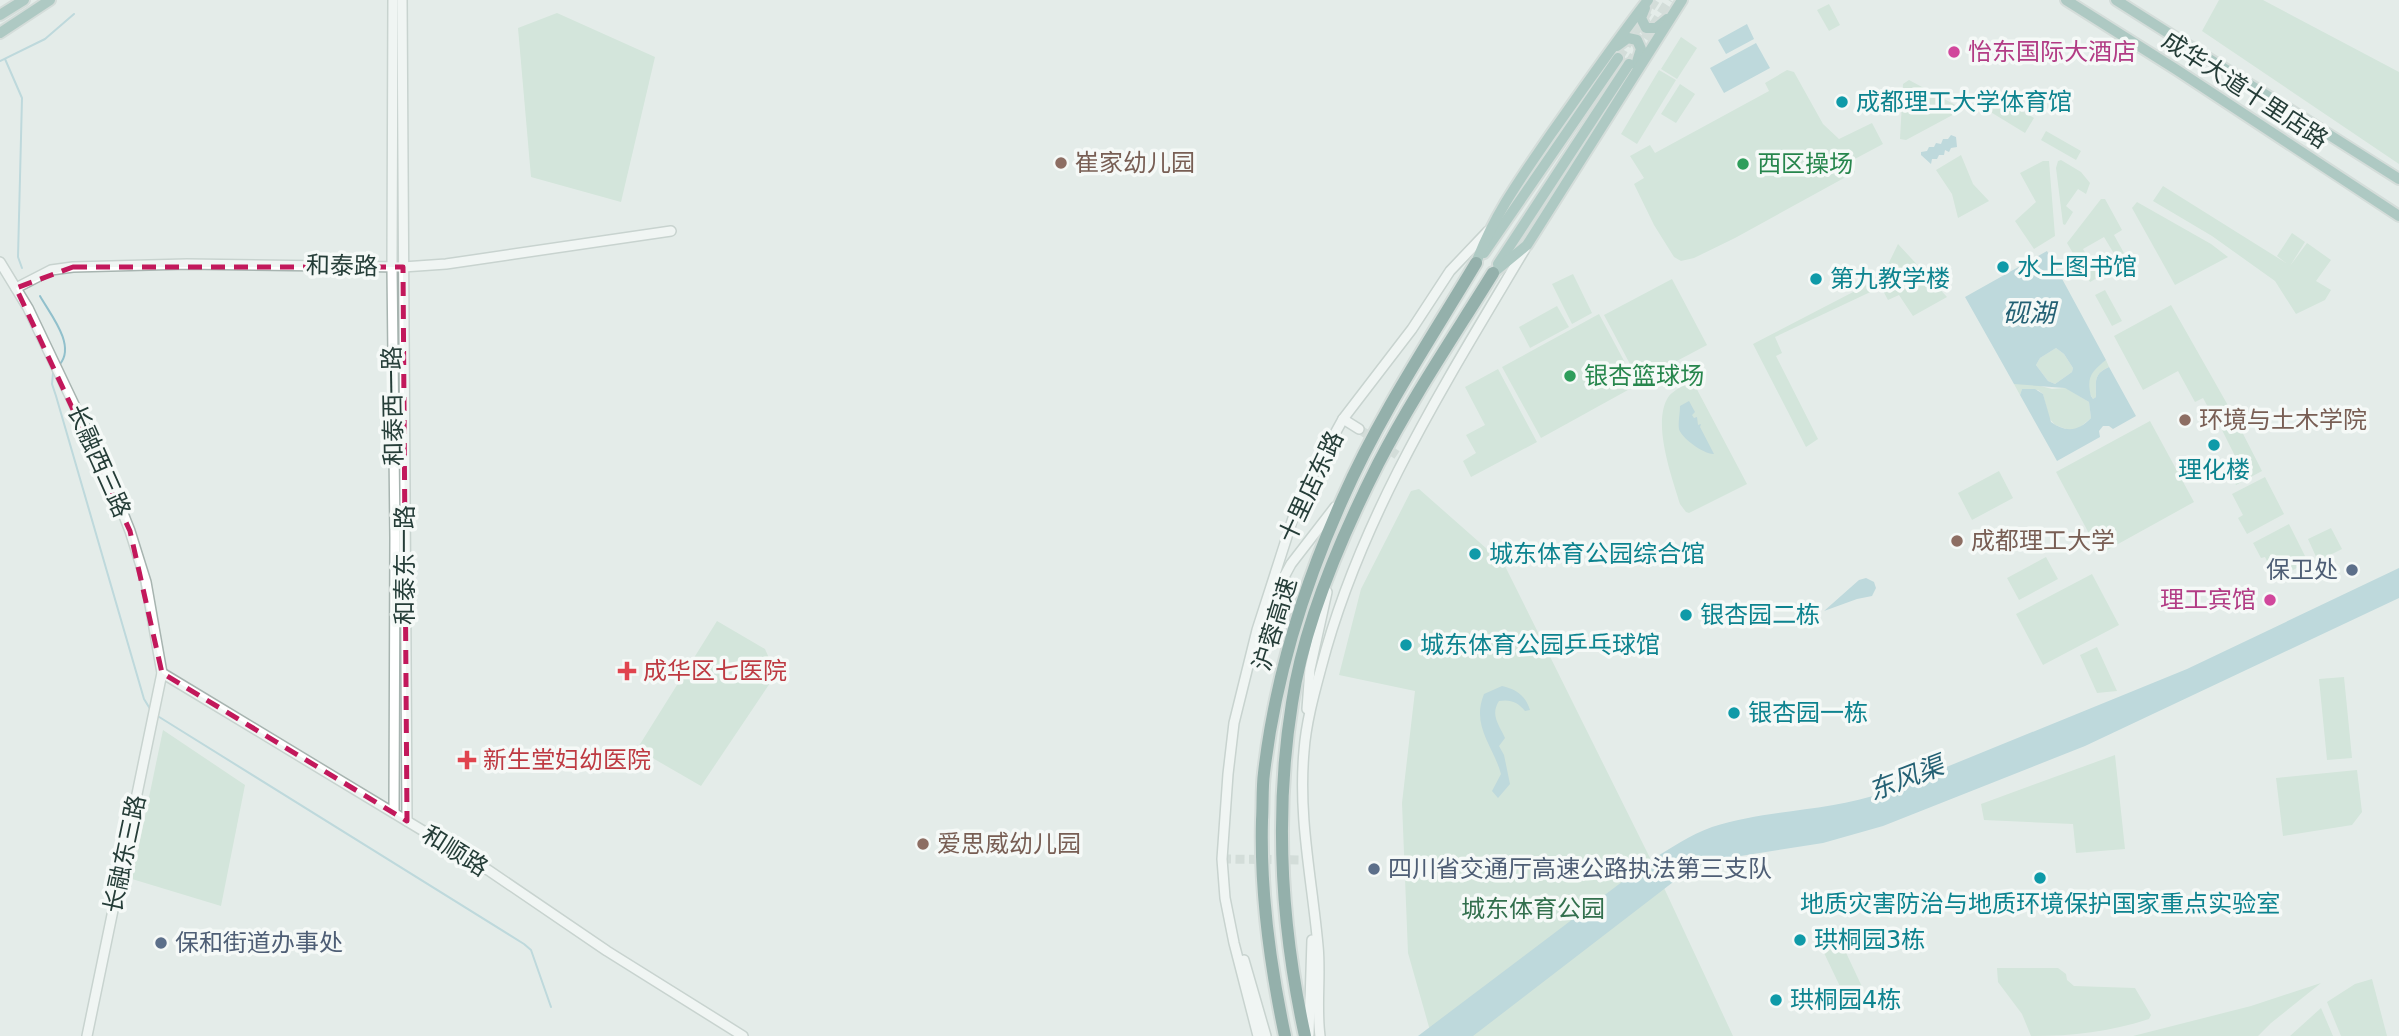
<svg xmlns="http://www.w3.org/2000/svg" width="2399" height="1036" font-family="'DejaVu Sans','Noto Sans SC',sans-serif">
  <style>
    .green { fill: #bfdbc9 }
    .water { fill: #91c0cc; fill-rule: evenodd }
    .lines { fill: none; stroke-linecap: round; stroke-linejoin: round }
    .stream { stroke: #91c0cc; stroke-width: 2 }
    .tertiary-tunnel { stroke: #bec9c6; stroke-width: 9; stroke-dasharray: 9 4.5; stroke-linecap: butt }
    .primary-tunnel { stroke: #bec9c6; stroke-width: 10; stroke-dasharray: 10 5; stroke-linecap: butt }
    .tertiary-casing { stroke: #a7b4b0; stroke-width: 12 }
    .primary-casing { stroke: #c2c9c7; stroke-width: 14 }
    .motorway-casing { stroke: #c2c9c7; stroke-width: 16 }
    .tertiary { stroke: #fff; stroke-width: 9 }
    .primary { stroke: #6d9e94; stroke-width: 10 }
    .motorway { stroke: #33665f; stroke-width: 12 }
    .marked { fill: none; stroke: #c2185b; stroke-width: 5; stroke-dasharray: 14 9; stroke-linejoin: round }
    .hotel-dot { fill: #d1479c; stroke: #f5f9f7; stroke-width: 2.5 }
    .culture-dot { fill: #0f9aa8; stroke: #f5f9f7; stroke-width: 2.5 }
    .education-dot { fill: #8d6e63; stroke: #f5f9f7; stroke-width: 2.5 }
    .leisure-dot { fill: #2e9e5b; stroke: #f5f9f7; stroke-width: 2.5 }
    .service-dot { fill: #5c6f8a; stroke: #f5f9f7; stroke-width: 2.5 }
    .health-dot { fill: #e0444e; stroke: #f5f9f7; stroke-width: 2.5 }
    .labels { text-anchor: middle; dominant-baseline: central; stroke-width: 7; stroke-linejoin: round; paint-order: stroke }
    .hotel-label { font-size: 24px; fill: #b23c85; stroke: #f5f9f7; text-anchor: start }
    .street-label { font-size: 24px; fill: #253d38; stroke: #f5f9f7 }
    .culture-label { font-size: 24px; fill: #0d838f; stroke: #f5f9f7; text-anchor: start }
    .education-label { font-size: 24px; fill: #785e54; stroke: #f5f9f7; text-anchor: start }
    .leisure-label { font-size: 24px; fill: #27864d; stroke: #f5f9f7; text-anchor: start }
    .service-label { font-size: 24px; fill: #4e5e75; stroke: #f5f9f7; text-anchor: start }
    .health-label { font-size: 24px; fill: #be3a42; stroke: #f5f9f7; text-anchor: start }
    .park-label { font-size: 24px; fill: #33704e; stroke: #f5f9f7 }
    .water-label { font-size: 26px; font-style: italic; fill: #246174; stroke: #f5f9f7 }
  </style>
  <rect width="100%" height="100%" fill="#e4ece9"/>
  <g class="green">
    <path d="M 2219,0 L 2263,0 L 2399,72 L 2399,164 L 2202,31 Z"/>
    <path d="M 1829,4 L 1840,25 L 1829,31 L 1817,10 Z"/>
    <path d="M 557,13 L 655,57 L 621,202 L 531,177 L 518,28 Z"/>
    <path d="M 1681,37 L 1697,48 L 1677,79 L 1661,69 Z"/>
    <path d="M 1659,70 L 1676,80 L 1637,144 L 1621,134 Z"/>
    <path d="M 1787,70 L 1794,72 L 1823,124 L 1839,139 L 1872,123 L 1883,144 L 1851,161 L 1855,172 L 1735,238 L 1694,258 L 1681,261 L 1674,257 L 1654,225 L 1634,184 L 1644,178 L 1630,156 L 1650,145 L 1655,153 L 1769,91 L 1765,83 Z"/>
    <path d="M 1909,80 L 1959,107 L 1960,111 L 1906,140 L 1900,139 L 1903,84 Z"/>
    <path d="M 1680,84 L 1695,94 L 1676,123 L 1661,114 Z"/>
    <path d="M 1998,96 L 2034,118 L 2025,133 L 1989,111 Z"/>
    <path d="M 2046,131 L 2081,151 L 2076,160 L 2041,140 Z"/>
    <path d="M 1961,155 L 1973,184 L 1989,201 L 1958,218 L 1952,194 L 1936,170 Z"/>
    <path d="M 2061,160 L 2081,172 L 2090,183 L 2086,194 L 2078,189 L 2066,206 L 2073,212 L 2065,225 L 2063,224 L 2056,168 L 2058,161 Z"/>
    <path d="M 2043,161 L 2049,161 L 2055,236 L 2034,249 L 2015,221 L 2036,202 L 2020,173 Z"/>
    <path d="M 2163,186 L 2286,263 L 2277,256 L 2292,233 L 2305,242 L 2290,266 L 2307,243 L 2331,260 L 2316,281 L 2331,290 L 2325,300 L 2296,314 L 2275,281 L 2212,236 L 2153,201 Z"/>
    <path d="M 2101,199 L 2105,199 L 2122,230 L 2114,235 L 2124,253 L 2116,257 L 2104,237 L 2083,249 L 2099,277 L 2090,282 L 2067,243 Z"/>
    <path d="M 2137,202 L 2211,244 L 2228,257 L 2175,285 L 2132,208 Z"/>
    <path d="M 1898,244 L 1947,297 L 1913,316 L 1899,295 L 1888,300 L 1881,287 L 1775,337 L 1782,353 L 1776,356 L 1818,439 L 1806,447 L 1753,344 L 1882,277 Z"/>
    <path d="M 1573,274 L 1592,313 L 1572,324 L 1552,284 Z"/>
    <path d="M 1672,279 L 1707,345 L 1639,381 L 1604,315 Z"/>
    <path d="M 2105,290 L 2122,321 L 2112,326 L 2095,295 Z"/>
    <path d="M 2171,305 L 2230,409 L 2214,418 L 2203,398 L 2195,402 L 2178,371 L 2143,390 L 2114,336 Z"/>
    <path d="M 1557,306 L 1569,327 L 1530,348 L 1519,327 Z"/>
    <path d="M 1599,314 L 1637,385 L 1541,438 L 1502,367 Z"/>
    <path d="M 2056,348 L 2064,354 L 2073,368 L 2072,372 L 2055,384 L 2048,381 L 2036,365 L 2040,358 Z"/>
    <path d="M 2106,360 L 2109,367 C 2093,374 2096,382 2096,397 L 2093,399 C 2082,380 2091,371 2106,360 Z"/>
    <path d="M 1498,369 L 1537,442 L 1471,477 L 1463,461 L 1476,453 L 1466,435 L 1485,425 L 1465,387 Z"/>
    <path d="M 1692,380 L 1747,484 L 1689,513 L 1686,512 L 1680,504 C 1672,477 1651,421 1669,396 C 1674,390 1685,385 1692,380 Z"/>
    <path d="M 2014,384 L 2033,384 L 2052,389 L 2066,388 L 2089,402 L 2091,418 L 2078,429 L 2069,430 L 2055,425 L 2049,418 L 2043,394 L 2038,390 L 2022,389 L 2020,395 Z"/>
    <path d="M 2150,421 L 2194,502 L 2100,554 L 2056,472 Z"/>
    <path d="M 2237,422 L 2262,471 L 2236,485 L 2225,464 L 2236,458 L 2222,430 Z"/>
    <path d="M 1999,471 L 2013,498 L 1972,520 L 1958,493 Z"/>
    <path d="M 2265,477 L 2284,514 L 2247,534 L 2238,518 L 2243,515 L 2232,494 Z"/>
    <path d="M 1419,489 L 1504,564 L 1651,860 L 1733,1036 L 1434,1036 L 1429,1027 L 1408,953 L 1402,803 L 1415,691 L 1339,675 L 1361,589 L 1411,491 Z"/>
    <path d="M 2289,524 L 2308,562 L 2276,579 L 2265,557 L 2261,558 L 2253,543 Z"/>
    <path d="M 2331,528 L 2342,549 L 2318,561 L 2308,539 Z"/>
    <path d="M 2046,557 L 2058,579 L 2019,600 L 2007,578 Z"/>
    <path d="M 2092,574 L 2119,625 L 2043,665 L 2016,614 Z"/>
    <path d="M 717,621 L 765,649 L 776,674 L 701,786 L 637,749 Z"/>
    <path d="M 2097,647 L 2117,691 L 2097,693 L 2080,655 Z"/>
    <path d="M 2344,677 L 2352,758 L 2327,760 L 2319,679 Z"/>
    <path d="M 163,730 L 245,785 L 221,906 L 132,879 Z"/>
    <path d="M 2115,755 L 2125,849 L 2076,853 L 2073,824 L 1984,820 L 1981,804 Z"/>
    <path d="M 2357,770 L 2362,812 L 2352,825 L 2283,836 L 2276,778 Z"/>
    <path d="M 1833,925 L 1864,991 L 1846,999 L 1815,934 Z"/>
    <path d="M 1997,968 L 2058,968 L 2066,974 L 2067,980 L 2074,986 L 2135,988 L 2151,1015 L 2149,1019 C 2109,1032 2073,1036 2031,1036 L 2022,1014 L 1998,982 Z"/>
    <path d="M 2372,979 L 2387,1036 L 2341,1036 L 2327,1002 L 2355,984 Z"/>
    <path d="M 2321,983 L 2271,1023 L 2258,1036 L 2133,1036 L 2251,1006 Z"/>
    <path d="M 2321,1008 L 2333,1036 L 2290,1036 Z"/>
  </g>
  <g class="water">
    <path d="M 1747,24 L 1754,39 L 1726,54 L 1718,40 Z"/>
    <path d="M 1756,43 L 1770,68 L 1724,93 L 1710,68 Z"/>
    <path d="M 1951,135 L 1956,137 L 1957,147 L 1951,148 L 1949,152 L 1945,150 L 1944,155 L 1939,155 L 1937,159 L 1932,159 L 1931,164 L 1921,155 L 1921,152 L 1927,151 L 1929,147 L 1934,147 L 1936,143 L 1941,144 L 1943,139 L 1948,139 Z"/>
    <path d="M 2047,251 L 2106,360 C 2092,371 2086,377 2091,396 L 2093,399 L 2096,397 C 2096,382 2093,374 2109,367 L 2136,416 L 2113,429 L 2109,426 L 2103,426 L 2099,431 L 2100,437 L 2057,461 L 2020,395 L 2022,389 L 2035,389 L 2043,394 L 2051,422 C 2066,433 2079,431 2091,418 L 2089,402 L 2065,388 L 2014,384 L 1965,297 ZM 2056,348 L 2064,354 L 2073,368 L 2072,372 L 2055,384 L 2048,381 L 2036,365 L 2040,358 Z"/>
    <path d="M 1689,401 L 1695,412 L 1692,415 L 1694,418 L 1697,417 L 1698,425 L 1701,424 L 1700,427 L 1714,454 C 1705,455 1681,438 1679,429 C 1678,422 1680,414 1680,406 Z"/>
    <path d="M 2399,568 L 2399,598 L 2085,746 L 1883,826 L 1823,843 L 1715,860 L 1681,876 L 1473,1036 L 1418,1036 L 1651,860 C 1671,848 1690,835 1712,827 C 1768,809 1829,812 1885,792 L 2187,669 Z"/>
    <path d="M 1866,578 L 1874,582 L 1876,588 L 1872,596 L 1857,599 L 1824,611 L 1859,580 Z"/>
    <path d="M 1502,686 C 1516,689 1526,696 1530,710 L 1525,711 C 1518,702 1510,699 1499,701 C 1490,715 1499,725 1505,738 L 1499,746 L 1504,755 L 1510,784 L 1498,798 L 1492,791 L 1501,774 C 1493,745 1471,726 1484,694 Z"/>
  </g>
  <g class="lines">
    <g class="stream">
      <path d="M 5,59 L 22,98 L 18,257 L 22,268"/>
      <path d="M 0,61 L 45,39 L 74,14"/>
      <path d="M 40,296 C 50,314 76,345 60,364"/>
      <path d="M 53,373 L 52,384 L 56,396 L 144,699 L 152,712"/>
      <path d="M 156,715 L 524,944 L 531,950 L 551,1007"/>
    </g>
    <g class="tertiary-tunnel">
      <path d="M 1359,429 L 1397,455"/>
      <path d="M 1222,859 L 1306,860"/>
    </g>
    <g class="primary-tunnel">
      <path d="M 1618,58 L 1655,0"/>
      <path d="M 1629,64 L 1670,0"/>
    </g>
    <defs>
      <g id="tertiary">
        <path d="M 393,0 L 392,267 L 395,537 L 394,813"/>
        <path d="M 402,0 L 407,821"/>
        <path d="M 0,262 L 28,308 L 109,478 L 130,531 L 146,582 L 162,673 L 87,1036"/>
        <path d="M 16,288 L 51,270 L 73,267 L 187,264 L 403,267 L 446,264 L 671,231"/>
        <path d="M 1343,419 L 1359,429"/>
        <path d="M 1269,605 L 1291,564 L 1335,507"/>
        <path d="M 162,673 L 488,870 L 607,951 L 743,1036"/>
        <path d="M 1307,709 L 1310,669 L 1327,592"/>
        <path d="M 1244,960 L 1266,1036"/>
        <path d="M 1309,1034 L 1312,940"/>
        <path d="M 1258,1036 L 1234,943 L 1225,898 L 1222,859 L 1228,774 L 1234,723 L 1257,630 L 1293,518 L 1316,468 L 1343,419 L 1412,329 L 1450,271 L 1488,231"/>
        <path d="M 1320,1036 C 1316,1006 1321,976 1318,946 C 1312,879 1298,818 1304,751 C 1306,723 1314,694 1321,668 C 1360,517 1446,382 1525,249"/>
      </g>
      <g id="primary">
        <path d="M 2066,0 L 2177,70 L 2399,216"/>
        <path d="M 2116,0 L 2399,179"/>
        <path d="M 1645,8 L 1641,18 L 1646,28 L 1656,28 L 1667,19"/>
        <path d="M 0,15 L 24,0"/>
        <path d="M 0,33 L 50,0"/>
        <path d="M 1617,46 L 1628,38 L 1637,40 L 1641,49 L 1636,65"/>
        <path d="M 1484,253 L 1618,58"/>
        <path d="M 1476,263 C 1495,213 1521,178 1551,134 C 1583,89 1614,44 1648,0"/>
        <path d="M 1498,264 L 1629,64"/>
        <path d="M 1493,273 L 1527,245 L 1682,0"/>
      </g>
      <g id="motorway">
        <path d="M 1285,1036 C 1270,965 1260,893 1262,820 C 1263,805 1262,788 1264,773 C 1275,678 1304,585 1343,498 C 1379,416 1430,340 1476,263"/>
        <path d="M 1305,1036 C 1281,926 1274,815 1292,703 C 1304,622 1341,537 1378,464 C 1412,398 1454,336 1493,273"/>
      </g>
    </defs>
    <use href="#tertiary" class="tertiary-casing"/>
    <use href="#primary" class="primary-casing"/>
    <use href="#motorway" class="motorway-casing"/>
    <use href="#tertiary" class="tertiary"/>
    <use href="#primary" class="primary"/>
    <use href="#motorway" class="motorway"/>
  </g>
  <path d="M0 0H2399V1036H0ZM 73,267 L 403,267 L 407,821 L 162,673 L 130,531 L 16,288 Z" fill="#e4ece9" fill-opacity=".55" fill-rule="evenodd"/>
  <path class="marked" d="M 73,267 L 403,267 L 407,821 L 162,673 L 130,531 L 16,288 Z"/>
  <g class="hotel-dot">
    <circle cx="1954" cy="52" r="7"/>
    <circle cx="2270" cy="600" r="7"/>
  </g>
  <g class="culture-dot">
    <circle cx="1842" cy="102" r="7"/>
    <circle cx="2003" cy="267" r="7"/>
    <circle cx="1816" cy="279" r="7"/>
    <circle cx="2214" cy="445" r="7"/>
    <circle cx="1475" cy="554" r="7"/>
    <circle cx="1686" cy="615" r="7"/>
    <circle cx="1406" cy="645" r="7"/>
    <circle cx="1734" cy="713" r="7"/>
    <circle cx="2040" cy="878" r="7"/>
    <circle cx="1800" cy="940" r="7"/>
    <circle cx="1776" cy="1000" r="7"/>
  </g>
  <g class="education-dot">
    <circle cx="1061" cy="163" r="7"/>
    <circle cx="2185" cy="420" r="7"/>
    <circle cx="1957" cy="541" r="7"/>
    <circle cx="923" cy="844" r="7"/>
  </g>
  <g class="leisure-dot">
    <circle cx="1743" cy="164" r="7"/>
    <circle cx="1570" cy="376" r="7"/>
  </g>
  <g class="service-dot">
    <circle cx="2352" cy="570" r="7"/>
    <circle cx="1374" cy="869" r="7"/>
    <circle cx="161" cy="943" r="7"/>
  </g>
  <g class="health-dot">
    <path d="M623.5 660.5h7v7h7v7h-7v7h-7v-7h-7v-7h7z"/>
    <path d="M463.5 749.5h7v7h7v7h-7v7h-7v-7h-7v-7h7z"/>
  </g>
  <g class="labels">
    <g class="hotel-label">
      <text x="1968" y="52">怡东国际大酒店</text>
      <text x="2256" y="600" text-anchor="end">理工宾馆</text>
    </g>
    <g class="street-label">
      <text transform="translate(2245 90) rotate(33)">成华大道十里店路</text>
      <text transform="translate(342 266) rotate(1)">和泰路</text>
      <text transform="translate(393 406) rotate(-91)">和泰西一路</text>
      <text transform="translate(99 461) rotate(66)">长融西三路</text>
      <text transform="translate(1311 487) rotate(-65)">十里店东路</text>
      <text transform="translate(405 565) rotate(-90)">和泰东一路</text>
      <text transform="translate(1275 624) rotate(-73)">沪蓉高速</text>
      <text transform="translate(455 851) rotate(32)">和顺路</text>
      <text transform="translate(125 854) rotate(-78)">长融东三路</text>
    </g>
    <g class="culture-label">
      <text x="1856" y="102">成都理工大学体育馆</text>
      <text x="2017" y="267">水上图书馆</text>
      <text x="1830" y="279">第九教学楼</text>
      <text x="2214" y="470" text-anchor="middle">理化楼</text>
      <text x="1489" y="554">城东体育公园综合馆</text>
      <text x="1700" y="615">银杏园二栋</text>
      <text x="1420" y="645">城东体育公园乒乓球馆</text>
      <text x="1748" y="713">银杏园一栋</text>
      <text x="2040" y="904" text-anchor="middle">地质灾害防治与地质环境保护国家重点实验室</text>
      <text x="1814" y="940">珙桐园3栋</text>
      <text x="1790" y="1000">珙桐园4栋</text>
    </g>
    <g class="education-label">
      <text x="1075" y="163">崔家幼儿园</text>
      <text x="2199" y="420">环境与土木学院</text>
      <text x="1971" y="541">成都理工大学</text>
      <text x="937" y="844">爱思威幼儿园</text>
    </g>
    <g class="leisure-label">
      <text x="1757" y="164">西区操场</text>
      <text x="1584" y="376">银杏篮球场</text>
    </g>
    <g class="service-label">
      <text x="2338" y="570" text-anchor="end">保卫处</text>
      <text x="1388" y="869">四川省交通厅高速公路执法第三支队</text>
      <text x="175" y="943">保和街道办事处</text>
    </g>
    <g class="health-label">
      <text x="643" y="671">成华区七医院</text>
      <text x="483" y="760">新生堂妇幼医院</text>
    </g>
    <g class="park-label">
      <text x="1533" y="909">城东体育公园</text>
    </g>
    <g class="water-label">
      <text x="2029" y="313">砚湖</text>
      <text transform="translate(1906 778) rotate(-21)">东风渠</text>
    </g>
  </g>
</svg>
